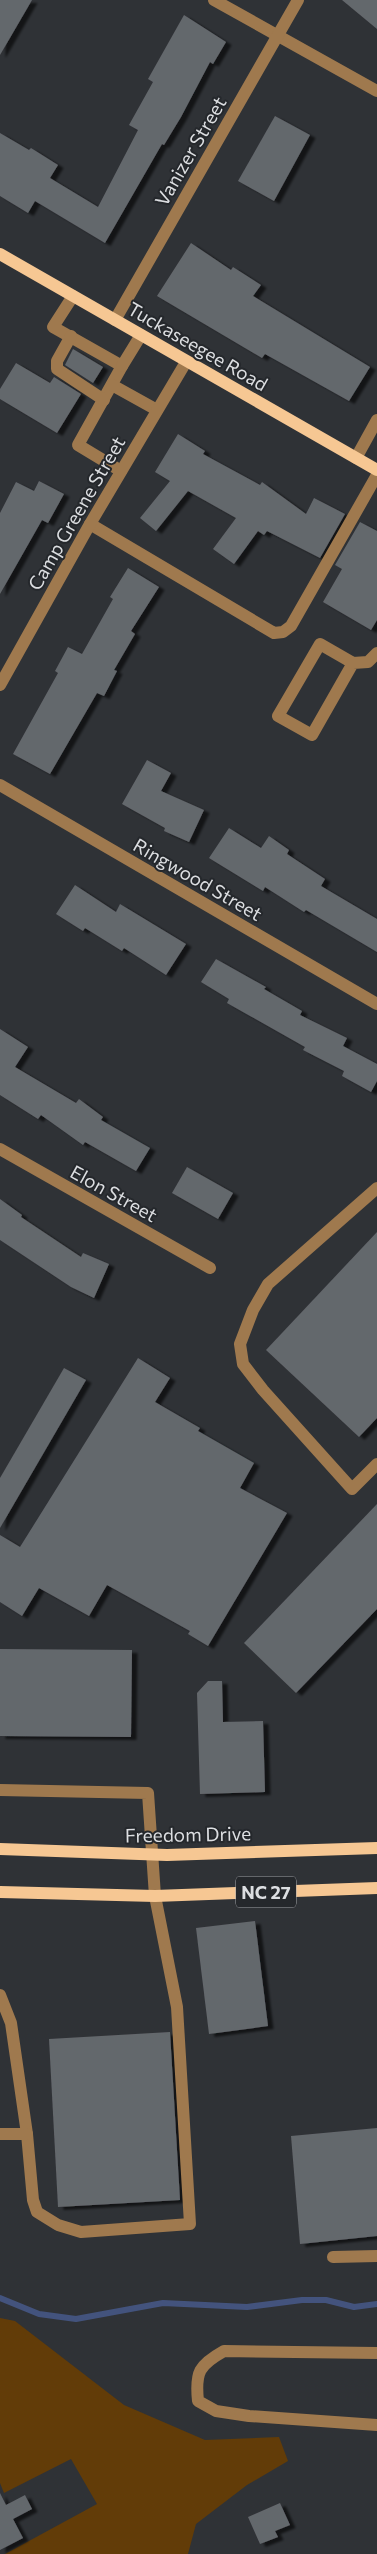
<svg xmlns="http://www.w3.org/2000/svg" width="377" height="2554" font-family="Commissioner,sans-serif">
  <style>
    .green { fill: #623c08 }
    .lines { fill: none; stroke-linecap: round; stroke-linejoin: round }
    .stream { stroke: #43537d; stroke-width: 6 }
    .building { fill: #64676c; filter: url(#shadow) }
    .minor { stroke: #9f794e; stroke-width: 12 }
    .major { stroke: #f6c793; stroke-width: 12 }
    .labels { text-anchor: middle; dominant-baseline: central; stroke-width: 4; stroke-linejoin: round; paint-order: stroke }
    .shield { fill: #25282c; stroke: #a5a7ab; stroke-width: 1 }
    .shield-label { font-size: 18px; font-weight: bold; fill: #dcdee1 }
    .street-label { font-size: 19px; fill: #dcdee1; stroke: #25282c }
  </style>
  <defs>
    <filter id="shadow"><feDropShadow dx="5.5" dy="3" stdDeviation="1" flood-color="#0009"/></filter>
  </defs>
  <rect width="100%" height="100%" fill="#2f3236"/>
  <path class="green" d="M 0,2318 L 15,2321 L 124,2405 L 205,2440 L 279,2437 L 288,2461 L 247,2485 L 196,2524 L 188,2554 L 5,2554 L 97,2504 L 71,2459 L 4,2493 L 0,2483 Z"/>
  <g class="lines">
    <path class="stream" d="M 0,2298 L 39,2314 L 76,2319 L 163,2303 L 247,2307 L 302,2300 L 326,2300 L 354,2307 L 377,2304"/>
  </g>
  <g class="building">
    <path d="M 0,0 L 32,0 L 0,55 Z"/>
    <path d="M 342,0 L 377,0 L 377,29 Z"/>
    <path d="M 184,15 L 226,42 L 213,64 L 210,62 L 181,117 L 164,145 L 162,144 L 105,243 L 35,201 L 28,213 L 0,196 L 0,133 L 29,150 L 31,148 L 58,165 L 50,178 L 98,207 L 138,130 L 129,125 L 153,82 L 148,79 Z"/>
    <path d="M 275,116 L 310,135 L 274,201 L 238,181 Z"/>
    <path d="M 191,243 L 231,270 L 233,267 L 261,285 L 253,296 L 370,367 L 349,401 L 265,354 L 262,358 L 157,296 Z"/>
    <path d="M 73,349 L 103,367 L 93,383 L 65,365 Z"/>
    <path d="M 16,363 L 50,383 L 54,377 L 81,394 L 57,433 L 0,399 L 0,389 Z"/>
    <path d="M 178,434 L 205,451 L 203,454 L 260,485 L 262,482 L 306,514 L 314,498 L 345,514 L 320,558 L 267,531 L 264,535 L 258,531 L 234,564 L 213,549 L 236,518 L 188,491 L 156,531 L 140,518 L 170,481 L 155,472 Z"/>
    <path d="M 39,481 L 64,494 L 48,523 L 42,520 L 0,594 L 0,513 L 16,482 L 34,491 Z"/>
    <path d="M 360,522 L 377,531 L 377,620 L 371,630 L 323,602 L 342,569 L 335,565 Z"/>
    <path d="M 128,568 L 159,587 L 131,631 L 135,634 L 114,670 L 117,671 L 104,696 L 97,693 L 50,774 L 13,754 L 58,673 L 55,671 L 68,647 L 82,654 L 113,599 L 110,597 Z"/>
    <path d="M 147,760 L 171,773 L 161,791 L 204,810 L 189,842 L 164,831 L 165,828 L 122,804 Z"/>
    <path d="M 229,828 L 261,848 L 269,836 L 289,850 L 287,854 L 325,879 L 321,886 L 377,919 L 377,952 L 306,910 L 304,912 L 265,887 L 263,891 L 209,858 Z"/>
    <path d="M 75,885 L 116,912 L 120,904 L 186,944 L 166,975 L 124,948 L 122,951 L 85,928 L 83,931 L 56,914 Z"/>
    <path d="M 216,959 L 266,987 L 264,989 L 302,1011 L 300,1015 L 347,1038 L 343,1046 L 377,1064 L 377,1081 L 371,1092 L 342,1076 L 344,1071 L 303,1050 L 305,1047 L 227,1003 L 229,999 L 201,982 Z"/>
    <path d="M 0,1029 L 28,1047 L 15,1067 L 76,1103 L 79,1099 L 103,1117 L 101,1120 L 150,1148 L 136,1171 L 85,1142 L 83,1145 L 41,1115 L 38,1119 L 0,1095 Z"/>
    <path d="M 187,1167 L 233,1193 L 218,1219 L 172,1193 Z"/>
    <path d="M 0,1199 L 22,1215 L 21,1217 L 81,1257 L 83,1253 L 109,1264 L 94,1298 L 71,1287 L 0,1240 Z"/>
    <path d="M 377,1232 L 377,1418 L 359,1437 L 266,1350 Z"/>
    <path d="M 138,1358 L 170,1378 L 155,1402 L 200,1428 L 198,1431 L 254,1463 L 240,1488 L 287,1513 L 208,1646 L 188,1634 L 190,1631 L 107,1585 L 89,1616 L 39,1588 L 22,1616 L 0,1602 L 0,1535 L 20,1547 Z"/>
    <path d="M 64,1368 L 86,1380 L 0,1528 L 0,1478 Z"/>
    <path d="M 377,1504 L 377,1609 L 296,1693 L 244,1643 Z"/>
    <path d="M 0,1649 L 132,1650 L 131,1737 L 0,1736 Z"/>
    <path d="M 208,1681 L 222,1681 L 223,1722 L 263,1721 L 265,1792 L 200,1794 L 197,1693 Z"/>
    <path d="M 255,1921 L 268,2026 L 209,2034 L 196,1928 Z"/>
    <path d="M 170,2032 L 180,2200 L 58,2207 L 49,2039 Z"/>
    <path d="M 377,2128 L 377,2236 L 300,2244 L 291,2136 Z"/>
    <path d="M 0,2493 L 6,2505 L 25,2495 L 32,2509 L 13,2519 L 23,2538 L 0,2550 Z"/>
    <path d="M 280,2503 L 290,2525 L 275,2531 L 278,2537 L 260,2544 L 248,2517 Z"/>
  </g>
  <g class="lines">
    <g class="minor">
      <path d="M 214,0 L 377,91"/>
      <path d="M 73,296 L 53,327 L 122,366 L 78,445 L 121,471"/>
      <path d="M 115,320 L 298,0"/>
      <path d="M 71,336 L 57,361 L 57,369 L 104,400"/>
      <path d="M 122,366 L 141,335"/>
      <path d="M 112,385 L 157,410"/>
      <path d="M 356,458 L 377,420"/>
      <path d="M 90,524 L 274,633 L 283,632 L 291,626 L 377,475"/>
      <path d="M 353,663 L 312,735 L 278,716 L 320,644 L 353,663 L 368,662 L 377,653"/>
      <path d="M 0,685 L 90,524 L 186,362"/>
      <path d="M 0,785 L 377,1004"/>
      <path d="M 0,1149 L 210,1268"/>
      <path d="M 377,1188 L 268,1284 L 253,1310 L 240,1344 L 243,1364 L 263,1390 L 352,1489 L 377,1464"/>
      <path d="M 0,1790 L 148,1793 L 155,1896 L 177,2007 L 190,2224 L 81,2232 L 58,2225 L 37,2212 L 33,2200 L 27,2134 L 11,2023 L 0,1995"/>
      <path d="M 0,2134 L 27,2134"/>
      <path d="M 333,2257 L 377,2256"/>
      <path d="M 377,2353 L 224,2351 C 199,2365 195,2372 198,2401 L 216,2411 L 249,2416 L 377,2425"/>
    </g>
    <g class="major">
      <path d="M 0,254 L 377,470"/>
      <path d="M 0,1849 L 167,1855 L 377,1848"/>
      <path d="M 0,1892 L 155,1896 L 377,1888"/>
    </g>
  </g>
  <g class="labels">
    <rect class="shield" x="236" y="1876.5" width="60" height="31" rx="4"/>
    <g class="shield-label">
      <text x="266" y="1892">NC 27</text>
    </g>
    <g class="street-label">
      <text transform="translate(190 151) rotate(-60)">Vanizer Street</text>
      <text transform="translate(198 346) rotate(30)">Tuckaseegee Road</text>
      <text transform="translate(76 513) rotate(-60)">Camp Greene Street</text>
      <text transform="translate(198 879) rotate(30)">Ringwood Street</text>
      <text transform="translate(114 1193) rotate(29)">Elon Street</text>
      <text transform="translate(188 1834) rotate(-1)">Freedom Drive</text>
    </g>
  </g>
</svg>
